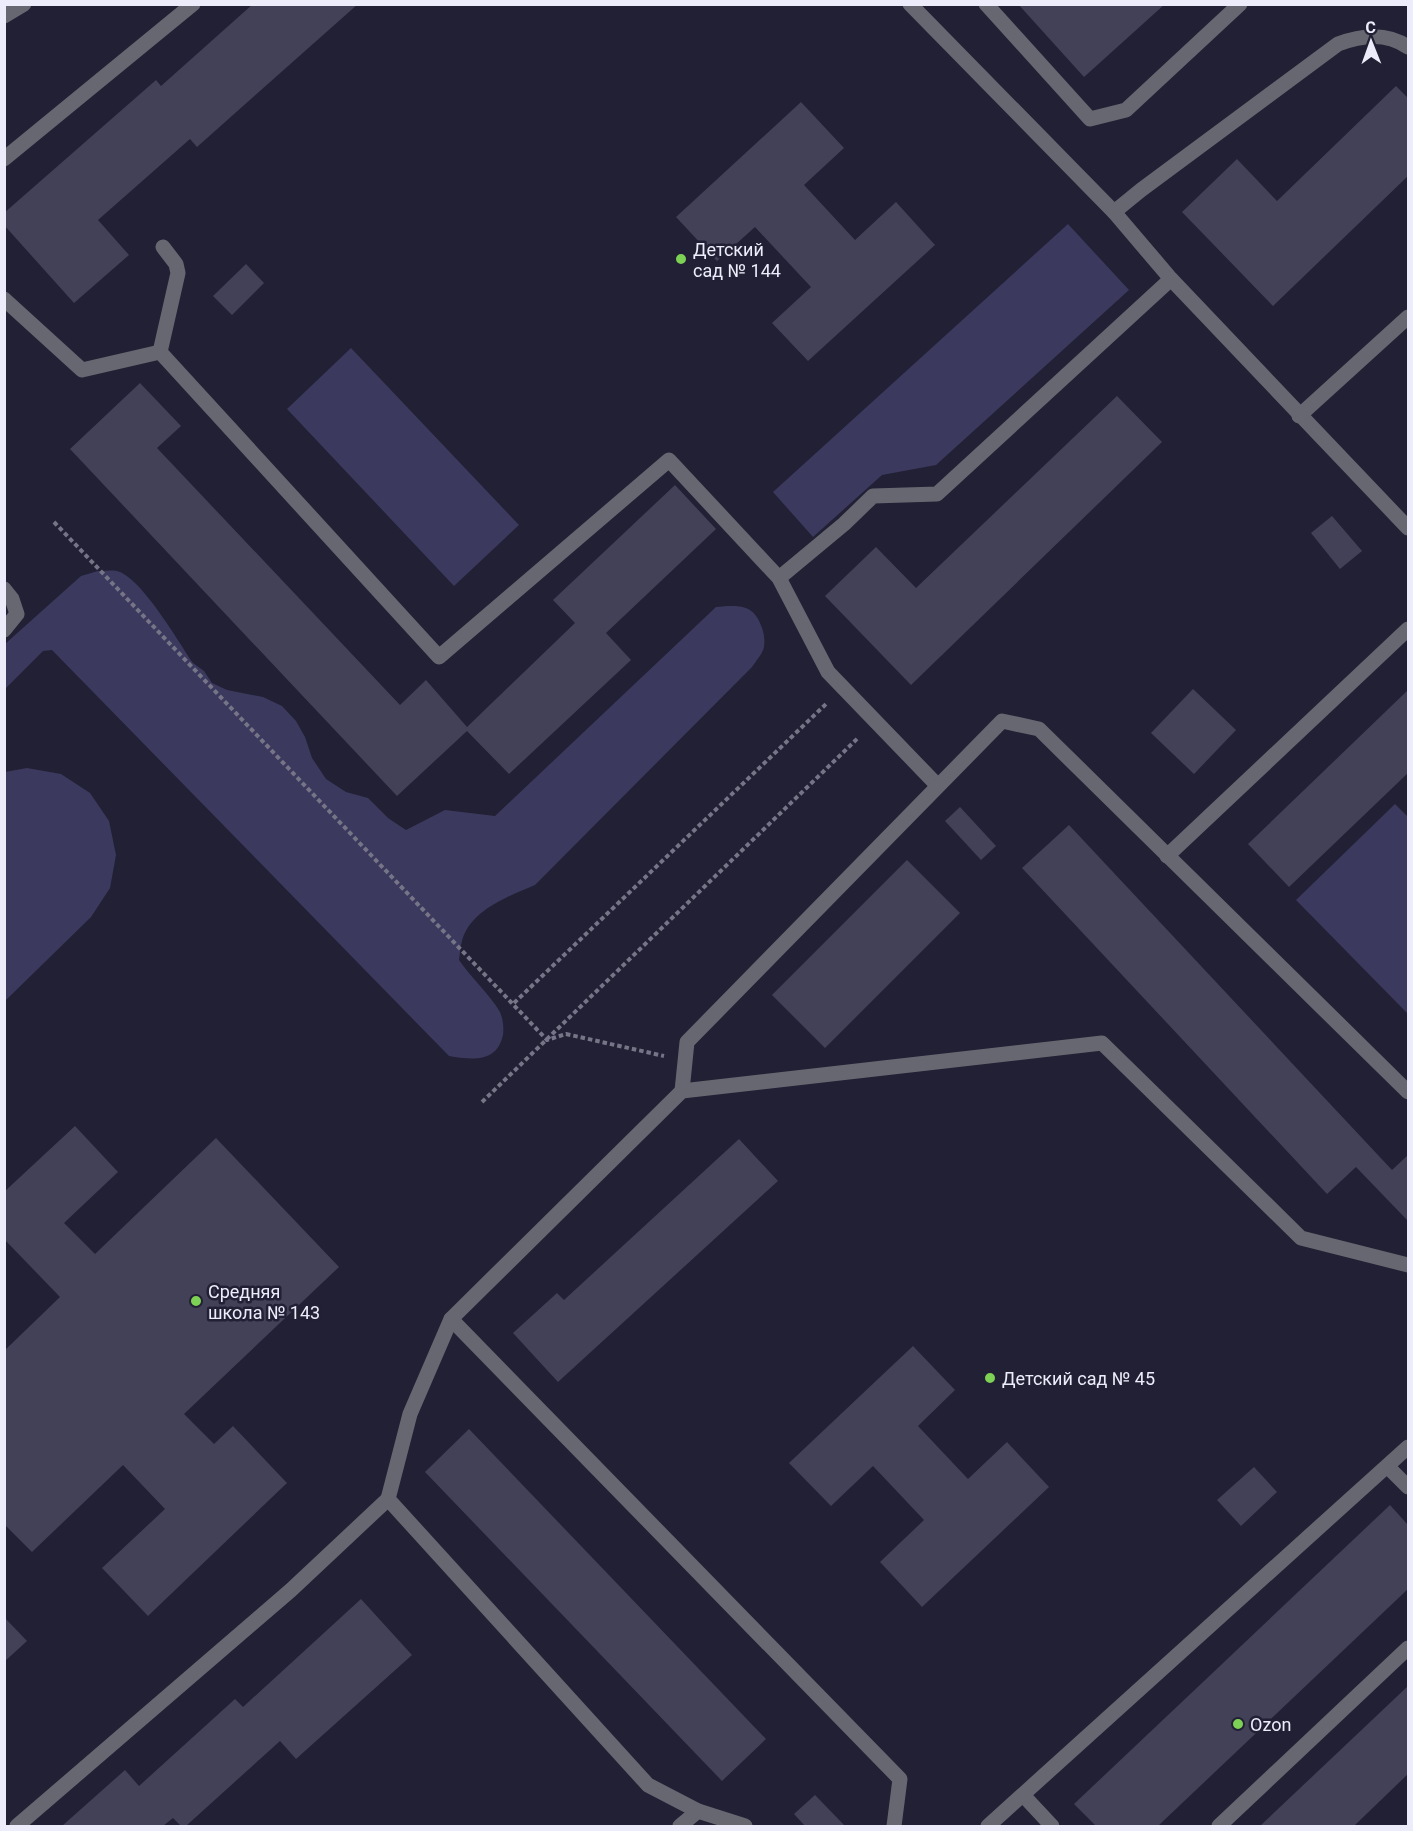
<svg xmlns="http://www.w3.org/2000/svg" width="1413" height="1831" font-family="Roboto,sans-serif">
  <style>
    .green { fill: #3c395e }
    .building { fill: #424158 }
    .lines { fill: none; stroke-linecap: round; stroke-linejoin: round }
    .path { stroke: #767587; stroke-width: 4; stroke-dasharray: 4.5 3; stroke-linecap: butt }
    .minor { stroke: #676772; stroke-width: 15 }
    .poi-dot { fill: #7dd154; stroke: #212034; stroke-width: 2 }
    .labels { text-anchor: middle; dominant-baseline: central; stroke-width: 5; stroke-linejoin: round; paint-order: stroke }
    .poi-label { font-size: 18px; fill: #edecfb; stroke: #212034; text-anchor: start }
  </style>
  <rect width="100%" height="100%" fill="#212034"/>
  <g class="green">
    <path d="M 1068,224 L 1129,290 L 936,465 L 882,475 L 813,537 L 773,492 Z"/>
    <path d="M 351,348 L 519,525 L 454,586 L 287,409 Z"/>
    <path d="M 98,571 C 104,571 111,570 117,571 C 141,577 178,641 193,663 L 204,671 L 212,683 L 227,690 L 263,697 L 282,706 L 296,721 L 305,737 L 312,758 L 326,779 L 346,792 L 368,798 L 388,818 L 406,830 L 445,810 L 495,816 L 716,607 C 738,605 754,603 762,628 C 764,633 765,641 764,647 C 763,653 756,661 752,667 L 535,885 C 509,896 470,910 462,941 C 460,947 460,954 459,960 C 471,978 489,993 500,1012 C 503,1019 504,1028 503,1035 C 497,1063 472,1060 449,1056 L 52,650 L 43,651 L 5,689 L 5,644 L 81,576 Z"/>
    <path d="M 27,768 L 61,774 L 90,793 L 109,821 L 116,855 L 110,888 L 91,917 L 5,1001 L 5,772 Z"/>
    <path d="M 1395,804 L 1408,817 L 1408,1014 L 1296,900 Z"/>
  </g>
  <g class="building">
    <path d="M 253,4 L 358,4 L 197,147 L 190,139 L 98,220 L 129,255 L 74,303 L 4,225 L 4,213 L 156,80 L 161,86 Z"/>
    <path d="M 1018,4 L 1165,4 L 1084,77 Z"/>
    <path d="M 1396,86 L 1408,98 L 1408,176 L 1273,306 L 1182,212 L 1237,159 L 1277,201 Z"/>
    <path d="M 801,102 L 844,148 L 804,185 L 855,240 L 896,202 L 935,245 L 808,361 L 772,323 L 811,287 L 755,227 L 717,261 L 676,217 Z"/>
    <path d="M 246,264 L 264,283 L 232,315 L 213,296 Z"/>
    <path d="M 140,383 L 181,426 L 157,448 L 400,705 L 426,680 L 467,727 L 575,623 L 553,600 L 675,485 L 716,529 L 606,633 L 631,660 L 509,774 L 467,731 L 397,796 L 70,449 Z"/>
    <path d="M 1117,396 L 1162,442 L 911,685 L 825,596 L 876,547 L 916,588 Z"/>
    <path d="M 1332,516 L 1362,551 L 1340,569 L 1311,533 Z"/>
    <path d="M 1193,689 L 1236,730 L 1194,774 L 1151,733 Z"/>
    <path d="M 1408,690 L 1408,773 L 1289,887 L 1248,844 Z"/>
    <path d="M 960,807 L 996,846 L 981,860 L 945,821 Z"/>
    <path d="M 1069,825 L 1392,1170 L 1408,1155 L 1408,1221 L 1356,1167 L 1327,1194 L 1022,868 Z"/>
    <path d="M 907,860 L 960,913 L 825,1048 L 772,995 Z"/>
    <path d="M 75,1126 L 118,1172 L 64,1223 L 95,1254 L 216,1138 L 339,1267 L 184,1414 L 214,1444 L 233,1426 L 287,1483 L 148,1616 L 102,1568 L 165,1509 L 123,1465 L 32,1552 L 4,1524 L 4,1351 L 60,1297 L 4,1239 L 4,1192 Z"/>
    <path d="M 739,1139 L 778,1181 L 558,1382 L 513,1333 L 557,1293 L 564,1300 Z"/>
    <path d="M 913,1346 L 955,1390 L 918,1426 L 968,1479 L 1007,1442 L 1049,1487 L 922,1607 L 880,1562 L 924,1520 L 873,1466 L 831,1506 L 789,1463 Z"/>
    <path d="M 469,1429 L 766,1739 L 722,1781 L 425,1472 Z"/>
    <path d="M 1254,1467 L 1277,1492 L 1241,1526 L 1217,1500 Z"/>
    <path d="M 1390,1505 L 1408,1525 L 1408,1589 L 1158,1826 L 1096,1826 L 1074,1804 Z"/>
    <path d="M 361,1599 L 412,1655 L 296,1759 L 280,1741 L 186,1826 L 181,1826 L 173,1818 L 163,1826 L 62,1826 L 125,1770 L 139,1786 L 235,1699 L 243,1707 Z"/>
    <path d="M 4,1617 L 27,1641 L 4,1662 Z"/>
    <path d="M 1408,1686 L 1408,1774 L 1354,1826 L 1260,1826 Z"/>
    <path d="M 815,1795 L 845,1826 L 805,1826 L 794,1814 Z"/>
  </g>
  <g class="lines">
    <g class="path">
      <path d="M 54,522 L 547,1040 L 566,1034 L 664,1056"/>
      <path d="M 514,1003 L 826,704"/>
      <path d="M 482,1102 L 858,738"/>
    </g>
    <g class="minor">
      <path d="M 910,4 L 1114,212 L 1171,279 L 1408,528"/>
      <path d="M 986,4 L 1090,119 L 1126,110 L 1240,4"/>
      <path d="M 4,16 L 24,4"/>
      <path d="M 4,159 L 193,4"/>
      <path d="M 1114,212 L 1141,190 L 1338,44 C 1362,35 1386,32 1408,47"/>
      <path d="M 4,299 L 82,370 L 160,352 L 439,657 L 669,460 L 779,578 L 828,672 L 937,785"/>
      <path d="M 160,352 L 178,273 L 176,264 L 163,247"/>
      <path d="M 1299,416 L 1408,317"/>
      <path d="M 779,578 L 844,524 L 873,496 L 937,494 L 1171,279"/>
      <path d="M 4,589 L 12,599 L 17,614 L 4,630"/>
      <path d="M 1167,856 L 1408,629"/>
      <path d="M 682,1091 L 687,1042 L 1002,721 L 1039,729 L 1408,1092"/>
      <path d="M 451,1319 L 900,1779 L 894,1826"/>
      <path d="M 1388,1467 L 1408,1487"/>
      <path d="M 1023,1795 L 1052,1826"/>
      <path d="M 17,1826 L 291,1590 L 388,1499"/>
      <path d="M 680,1826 L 698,1811"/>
      <path d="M 745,1826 L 698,1811 L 648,1785 L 388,1499 L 410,1414 L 451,1319 L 682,1091 L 1102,1043 L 1301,1238 L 1408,1265"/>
      <path d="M 988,1826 L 1408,1447"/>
      <path d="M 1219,1826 L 1408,1648"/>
    </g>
  </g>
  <g class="poi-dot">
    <circle cx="681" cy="259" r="6"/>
    <circle cx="196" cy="1301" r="6"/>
    <circle cx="990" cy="1378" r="6"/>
    <circle cx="1238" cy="1724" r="6"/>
  </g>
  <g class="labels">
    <g class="poi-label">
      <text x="693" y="249">Детский<tspan x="693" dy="21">сад № 144</tspan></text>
      <text x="208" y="1291">Средняя<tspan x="208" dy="21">школа № 143</tspan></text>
      <text x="1002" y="1378">Детский сад № 45</text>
      <text x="1250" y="1724">Ozon</text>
    </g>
  </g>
  <rect width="1413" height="1831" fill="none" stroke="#edecfb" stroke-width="12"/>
  <g transform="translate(1371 42) rotate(359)" stroke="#212034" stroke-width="4.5" paint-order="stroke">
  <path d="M0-4.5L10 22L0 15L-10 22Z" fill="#edecfb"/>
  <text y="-9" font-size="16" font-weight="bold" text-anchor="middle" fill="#edecfb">С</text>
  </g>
</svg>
